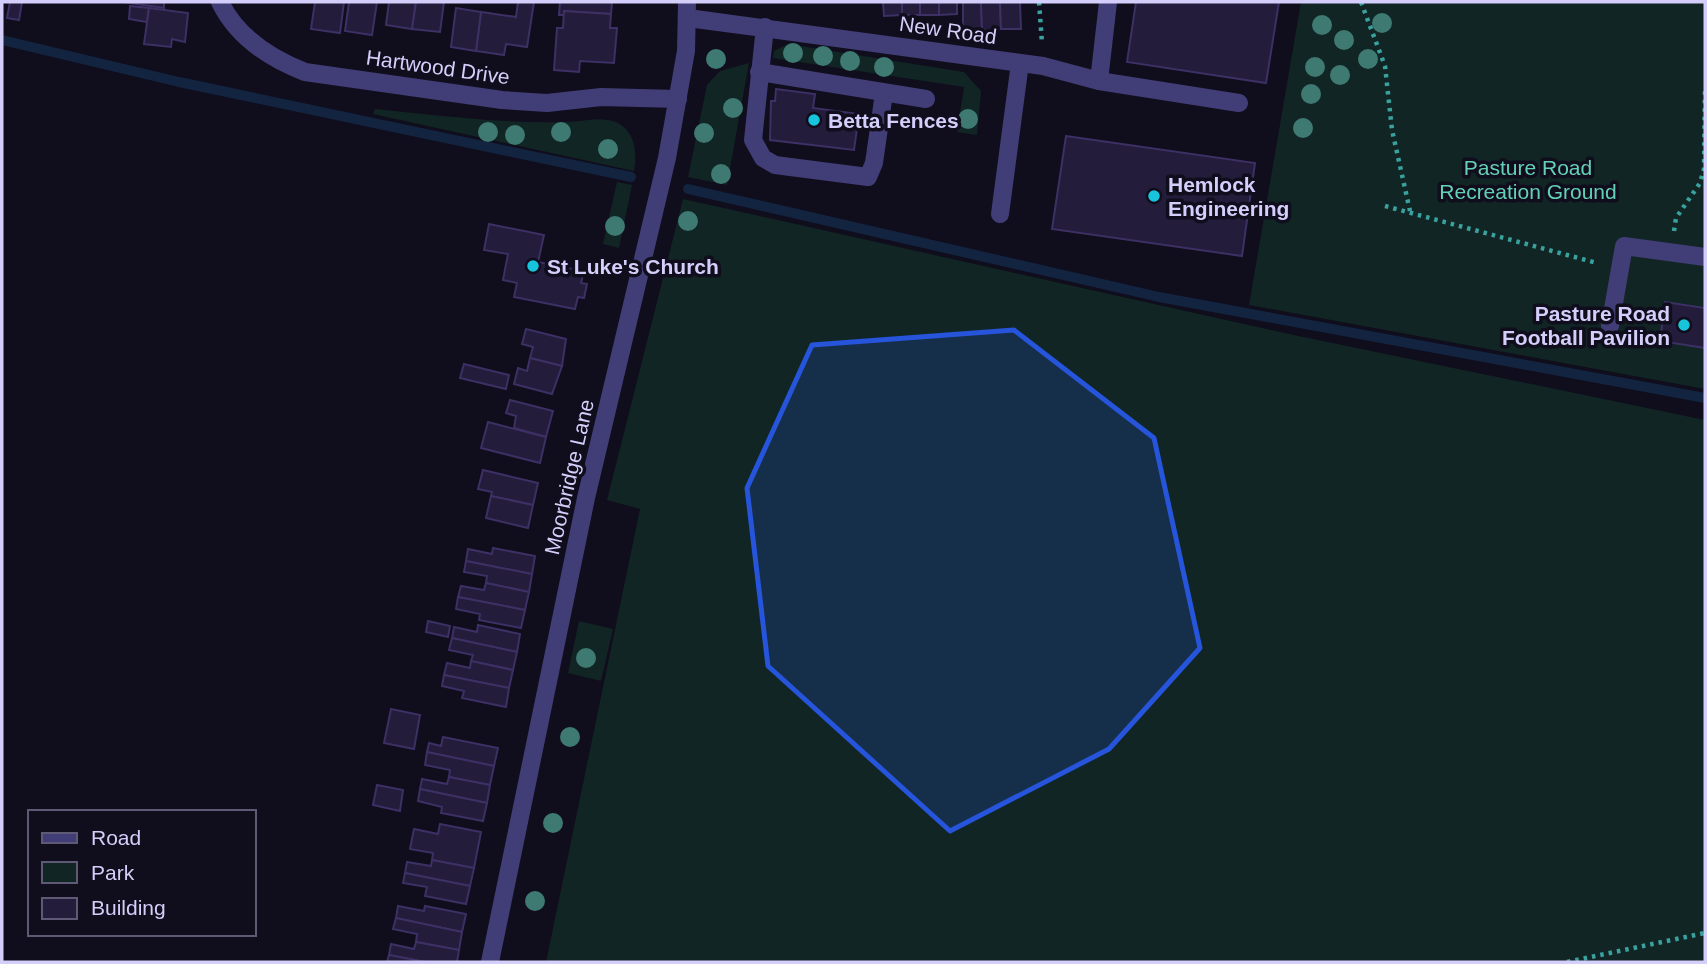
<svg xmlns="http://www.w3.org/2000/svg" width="1707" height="964" font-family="Arial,sans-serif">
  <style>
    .green { fill: #112525 }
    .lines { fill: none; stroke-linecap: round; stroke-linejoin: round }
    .stream { stroke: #122440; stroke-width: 10 }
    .building { fill: #231c3b; stroke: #3c3064; stroke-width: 2 }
    .path { stroke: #39a29e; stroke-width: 4.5; stroke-dasharray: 3.5 5; stroke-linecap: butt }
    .minor { stroke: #413d76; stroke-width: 18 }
    .tree { fill: #3e7972 }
    .marked { fill: #2654da; fill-opacity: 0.2; stroke: #2654da; stroke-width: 5; stroke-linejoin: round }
    .poi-dot { fill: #18c3dc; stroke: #100d1c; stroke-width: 2.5 }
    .labels { text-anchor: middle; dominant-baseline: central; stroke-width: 7; stroke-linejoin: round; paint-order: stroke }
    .street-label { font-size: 21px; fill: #d4cefa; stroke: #100d1c }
    .poi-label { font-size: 21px; font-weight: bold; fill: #d4cefa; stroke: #100d1c; text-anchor: start }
    .park-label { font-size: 21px; fill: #63d1b8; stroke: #100d1c }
  </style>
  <rect width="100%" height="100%" fill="#100d1c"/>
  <g class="green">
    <path d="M 1301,2 L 1705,2 L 1705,389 L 1249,305 Z"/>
    <path d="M 788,44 L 964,72 L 981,91 L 977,135 L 957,132 L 964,87 L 773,58 L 774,51 Z"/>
    <path d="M 749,63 L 727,185 L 688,177 L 707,85 L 720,71 Z"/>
    <path d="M 375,109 C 438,115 501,124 564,122 C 582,122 600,115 618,123 C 636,133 637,154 634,171 L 373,114 Z"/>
    <path d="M 617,182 L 632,185 L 619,248 L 603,244 Z"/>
    <path d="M 683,199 L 1289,334 L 1705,420 L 1705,962 L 546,962 L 640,509 L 607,500 Z"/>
    <path d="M 579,621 L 613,629 L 601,681 L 568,673 Z"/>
  </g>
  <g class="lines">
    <g class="stream">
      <path d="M 2,40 L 179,82 L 631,177"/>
      <path d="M 688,189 L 1159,297 L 1705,398"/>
    </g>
  </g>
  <g class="building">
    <path d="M 10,2 L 22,2 L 19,20 L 7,18 Z"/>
    <path d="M 123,2 L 164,2 L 164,8 Z"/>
    <path d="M 315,2 L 344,2 L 340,33 L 311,29 Z"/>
    <path d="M 349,2 L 377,2 L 372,35 L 345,31 Z"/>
    <path d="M 389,2 L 416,2 L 412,29 L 386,25 Z"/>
    <path d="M 416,2 L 444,2 L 440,32 L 412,29 Z"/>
    <path d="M 518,2 L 534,2 L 527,47 L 506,44 L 504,55 L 476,51 L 481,12 L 516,17 Z"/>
    <path d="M 560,2 L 612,2 L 611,14 L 564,11 L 564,15 L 559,15 Z"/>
    <path d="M 883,2 L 902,2 L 902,15 L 884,16 Z"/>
    <rect x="902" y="2" width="18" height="13"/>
    <rect x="920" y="2" width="19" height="13"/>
    <path d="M 939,2 L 957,2 L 957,14 L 939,15 Z"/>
    <path d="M 963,2 L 981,2 L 982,30 L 963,30 Z"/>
    <path d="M 981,2 L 1000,2 L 1001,29 L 982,30 Z"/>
    <path d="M 1000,2 L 1020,2 L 1021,29 L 1001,29 Z"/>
    <path d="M 1136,2 L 1279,2 L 1266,83 L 1127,62 Z"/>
    <path d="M 130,6 L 149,8 L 147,22 L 129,19 Z"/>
    <path d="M 149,8 L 188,13 L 185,42 L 172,39 L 171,47 L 144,44 Z"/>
    <path d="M 456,8 L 481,12 L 476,51 L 451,47 Z"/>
    <path d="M 564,11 L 611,14 L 610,28 L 617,28 L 614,63 L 580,61 L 579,72 L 554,70 L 557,28 L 563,28 Z"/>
    <path d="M 776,89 L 815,94 L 813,108 L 859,114 L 854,150 L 770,140 L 771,101 L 775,101 Z"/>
    <path d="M 1066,136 L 1255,163 L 1242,256 L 1052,229 Z"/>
    <path d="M 489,224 L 544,235 L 538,262 L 584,271 L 581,283 L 587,284 L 584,298 L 578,297 L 575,309 L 514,297 L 517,283 L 503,280 L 508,254 L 484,250 Z"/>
    <path d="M 1665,302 L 1705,308 L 1705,348 L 1660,341 Z"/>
    <path d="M 526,329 L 566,339 L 562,366 L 530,358 L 533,347 L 522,344 Z"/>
    <path d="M 530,358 L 562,366 L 552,394 L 514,384 L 518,368 L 527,371 Z"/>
    <path d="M 464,364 L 509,375 L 506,389 L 460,378 Z"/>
    <path d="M 510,400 L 553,411 L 546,437 L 514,428 L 516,416 L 506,413 Z"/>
    <path d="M 488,422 L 546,437 L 540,463 L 481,448 Z"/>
    <path d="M 483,470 L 538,483 L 533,505 L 491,496 L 492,492 L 478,489 Z"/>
    <path d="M 491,496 L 533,505 L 528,528 L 486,518 Z"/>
    <path d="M 493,548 L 535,556 L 532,574 L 466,561 L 468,549 L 492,554 Z"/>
    <path d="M 466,561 L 532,574 L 529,592 L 486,583 L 487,576 L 464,572 Z"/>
    <path d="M 486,583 L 529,592 L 525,610 L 458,597 L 461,586 L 484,590 Z"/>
    <path d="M 458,597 L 525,610 L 521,628 L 479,620 L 480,614 L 456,609 Z"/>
    <path d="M 428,621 L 450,626 L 448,637 L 426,632 Z"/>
    <path d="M 478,625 L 520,634 L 517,652 L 452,638 L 454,627 L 477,632 Z"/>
    <path d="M 452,638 L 517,652 L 513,670 L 471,661 L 473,655 L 449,650 Z"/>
    <path d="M 471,661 L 513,670 L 509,688 L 444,675 L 447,663 L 470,668 Z"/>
    <path d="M 444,675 L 509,688 L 506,707 L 462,698 L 464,691 L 442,686 Z"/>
    <path d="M 391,709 L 420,715 L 414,749 L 384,743 Z"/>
    <path d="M 443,737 L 498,748 L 494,766 L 427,752 L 429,743 L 441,746 Z"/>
    <path d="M 427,752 L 494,766 L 490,785 L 449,777 L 450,770 L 425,765 Z"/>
    <path d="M 449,777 L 490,785 L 487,803 L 420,789 L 422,779 L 447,784 Z"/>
    <path d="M 377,785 L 403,790 L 400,811 L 373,805 Z"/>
    <path d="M 420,789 L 487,803 L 483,821 L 441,813 L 442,807 L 418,801 Z"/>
    <path d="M 440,824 L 481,832 L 474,868 L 432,860 L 433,853 L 410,849 L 414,829 L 438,834 Z"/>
    <path d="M 432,860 L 474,868 L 470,886 L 405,873 L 407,862 L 431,866 Z"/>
    <path d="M 405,873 L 470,886 L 466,904 L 425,896 L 427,887 L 403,883 Z"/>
    <path d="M 398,906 L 424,911 L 425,906 L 466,914 L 462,932 L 396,918 Z"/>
    <path d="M 396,918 L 462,932 L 459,950 L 416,942 L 417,934 L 393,929 Z"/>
    <path d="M 416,942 L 459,950 L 457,962 L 425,962 L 389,955 L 391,944 L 414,949 Z"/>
    <path d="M 389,955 L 425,962 L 387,962 Z"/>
  </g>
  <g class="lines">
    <g class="path">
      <path d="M 1039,2 L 1042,43"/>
      <path d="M 1361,2 L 1385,66 L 1392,130 L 1410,211"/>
      <path d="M 1385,206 L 1597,263"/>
      <path d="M 1674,231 L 1676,218 L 1700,183 L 1704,169 L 1705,87"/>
      <path d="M 1567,962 L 1705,933"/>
    </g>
    <g class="minor">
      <path d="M 220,2 C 237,37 269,58 305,72 L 502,100 L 547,103 L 601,97 L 678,99"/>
      <path d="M 688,18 L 1043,66 L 1099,81 L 1239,103"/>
      <path d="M 765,27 L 753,140 L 763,158 L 775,165 L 868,177 L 874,163 L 884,93"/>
      <path d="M 759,72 L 926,99"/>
      <path d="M 1099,81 L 1108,2"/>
      <path d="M 1000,214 L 1020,63"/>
      <path d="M 1610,326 L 1624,246 L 1705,257"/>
      <path d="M 490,962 L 586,498 L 667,158 L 686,51 L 687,2"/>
    </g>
  </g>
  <g class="tree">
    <circle cx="1382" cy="23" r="10"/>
    <circle cx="1322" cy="25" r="10"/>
    <circle cx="1344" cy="40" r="10"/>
    <circle cx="793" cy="53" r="10"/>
    <circle cx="823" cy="56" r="10"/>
    <circle cx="716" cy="59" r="10"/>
    <circle cx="1368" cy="59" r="10"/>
    <circle cx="850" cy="61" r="10"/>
    <circle cx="884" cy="67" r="10"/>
    <circle cx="1315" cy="67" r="10"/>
    <circle cx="1340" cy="75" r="10"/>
    <circle cx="1311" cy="94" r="10"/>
    <circle cx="733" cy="108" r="10"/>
    <circle cx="968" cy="119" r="10"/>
    <circle cx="1303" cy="128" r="10"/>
    <circle cx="488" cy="132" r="10"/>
    <circle cx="561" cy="132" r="10"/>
    <circle cx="704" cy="133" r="10"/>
    <circle cx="515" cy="135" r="10"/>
    <circle cx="608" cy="149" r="10"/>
    <circle cx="721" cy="174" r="10"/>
    <circle cx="688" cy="221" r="10"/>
    <circle cx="615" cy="226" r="10"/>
    <circle cx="586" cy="658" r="10"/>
    <circle cx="570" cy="737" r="10"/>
    <circle cx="553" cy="823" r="10"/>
    <circle cx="535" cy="901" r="10"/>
  </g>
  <path class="marked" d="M 1014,330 L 1154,438 L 1200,648 L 1109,749 L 950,831 L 768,666 L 747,488 L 812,345 Z"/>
  <g class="poi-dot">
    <circle cx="814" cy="120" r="7"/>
    <circle cx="1154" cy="196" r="7"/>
    <circle cx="533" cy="266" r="7"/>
    <circle cx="1684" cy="325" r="7"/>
  </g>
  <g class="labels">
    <g class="street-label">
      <text transform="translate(948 30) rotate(8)">New Road</text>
      <text transform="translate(438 67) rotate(8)">Hartwood Drive</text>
      <text transform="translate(569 477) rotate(-77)">Moorbridge Lane</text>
    </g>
    <g class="poi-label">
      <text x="828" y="120">Betta Fences</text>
      <text x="1168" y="184">Hemlock<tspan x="1168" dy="24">Engineering</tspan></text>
      <text x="547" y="266">St Luke's Church</text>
      <text x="1670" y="313" text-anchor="end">Pasture Road<tspan x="1670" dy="24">Football Pavilion</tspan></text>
    </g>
    <g class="park-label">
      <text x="1528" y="167">Pasture Road<tspan x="1528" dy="24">Recreation Ground</tspan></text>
    </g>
  </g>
  <rect width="1707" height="964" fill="none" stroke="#d4cefa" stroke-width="7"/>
  <rect x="28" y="810" width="228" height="126" fill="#100d1c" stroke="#5e5a75" stroke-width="2"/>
  <rect x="42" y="833" width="35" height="10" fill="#413d76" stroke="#5e5a75" stroke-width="2"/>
  <text x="91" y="845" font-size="21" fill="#d4cefa">Road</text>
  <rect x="42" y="862" width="35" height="21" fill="#112525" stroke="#5e5a75" stroke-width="2"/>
  <text x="91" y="880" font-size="21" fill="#d4cefa">Park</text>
  <rect x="42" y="898" width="35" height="21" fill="#231c3b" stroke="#5e5a75" stroke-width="2"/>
  <text x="91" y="915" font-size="21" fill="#d4cefa">Building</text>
</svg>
